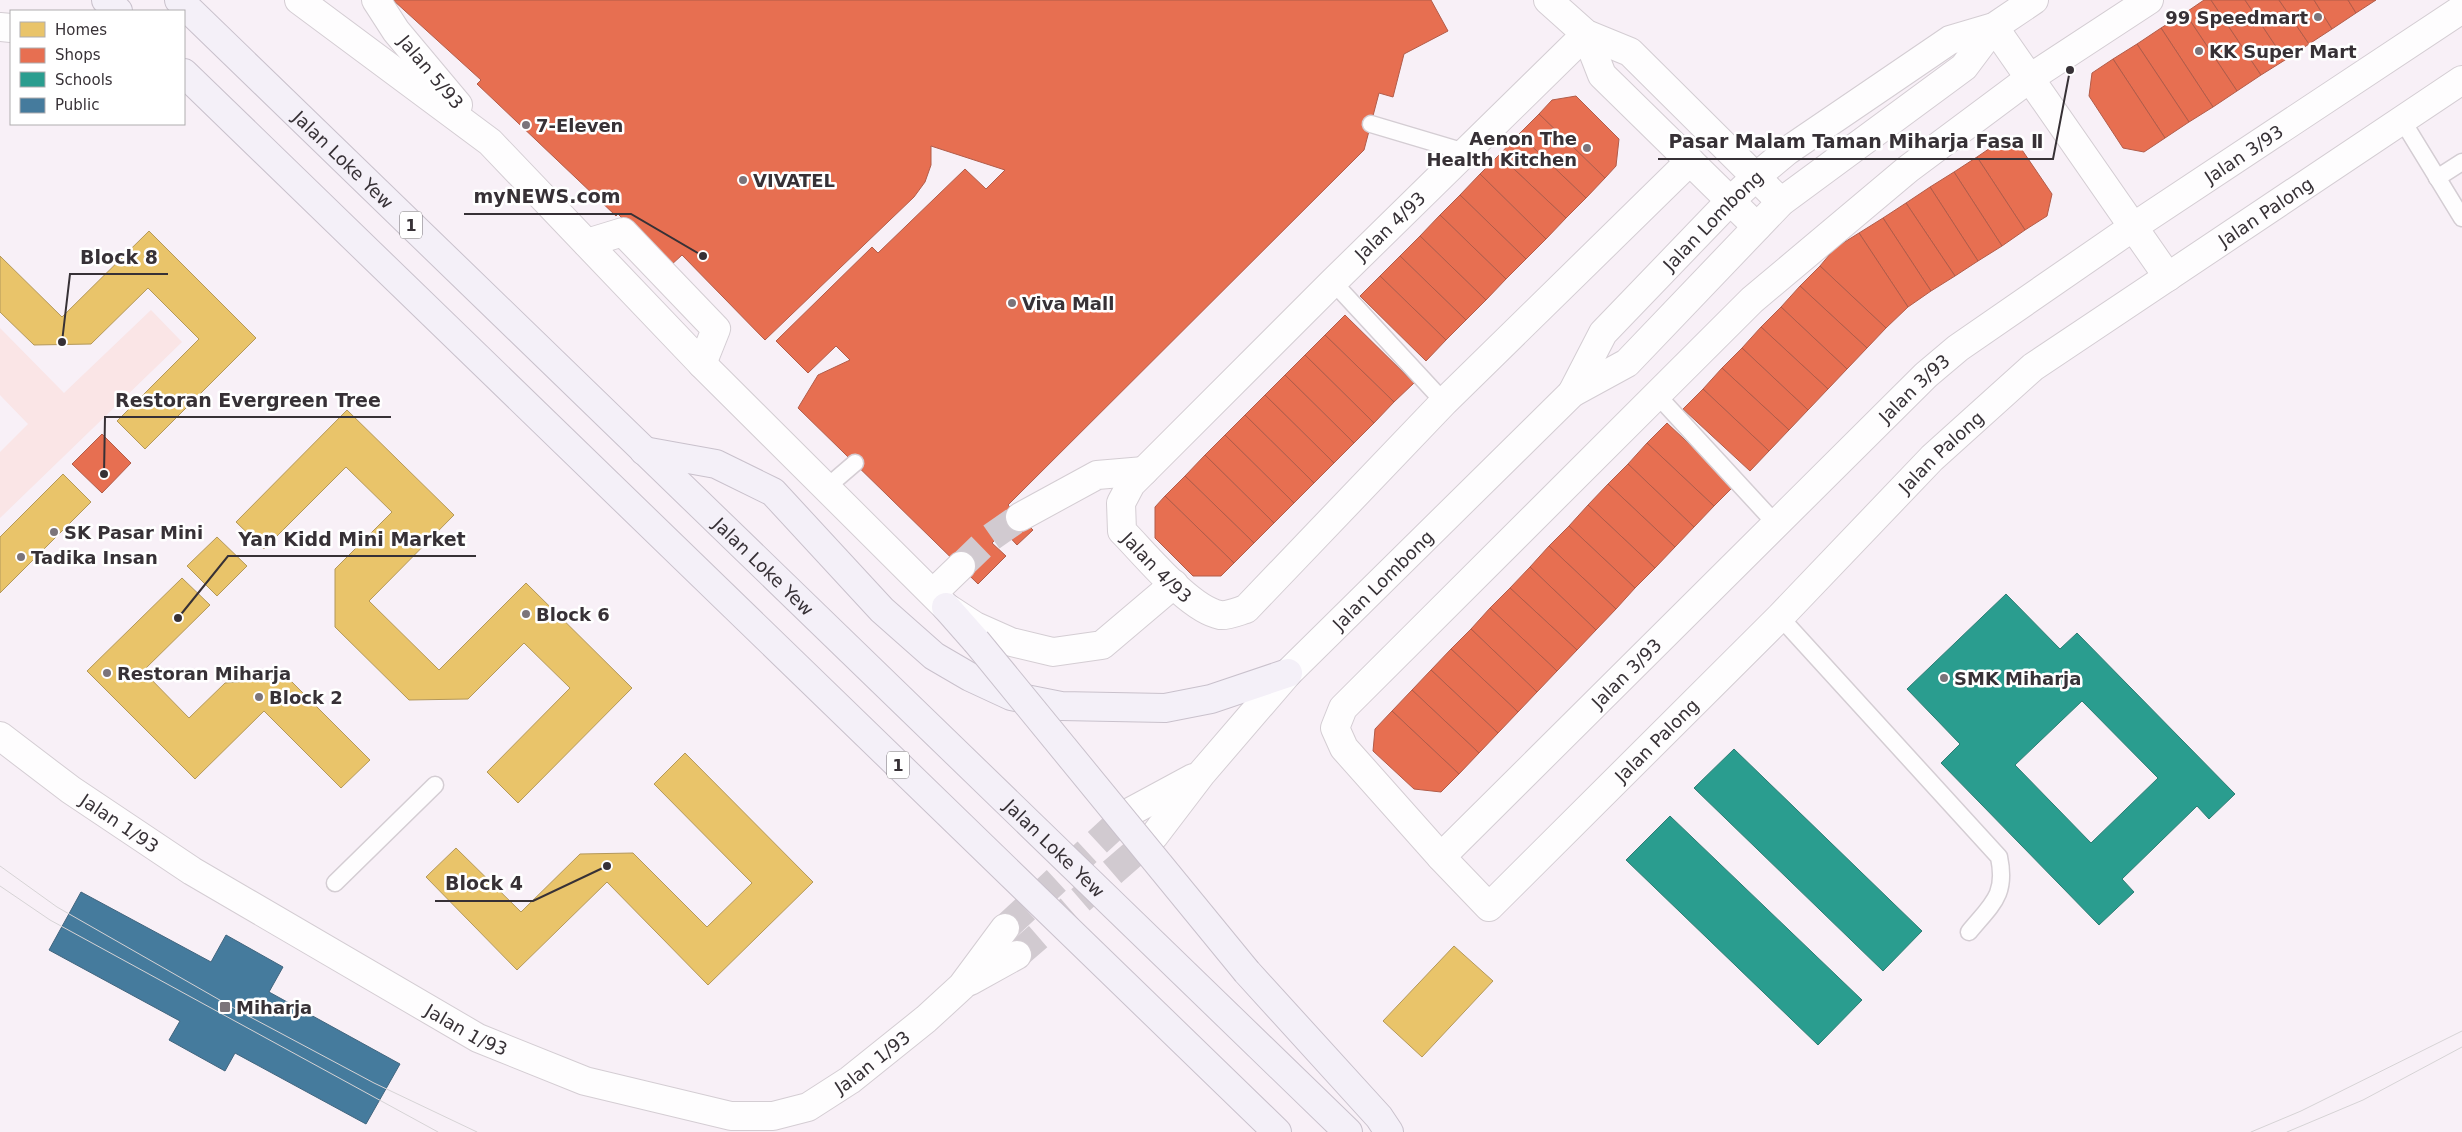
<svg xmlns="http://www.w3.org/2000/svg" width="2462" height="1132" font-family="'DejaVu Sans',sans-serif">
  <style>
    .green { fill: #fae5e6 }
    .homes { fill: #e9c46a; stroke: #b4985a }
    .shops { fill: #e76f51; stroke: #b25c49 }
    .schools { fill: #2a9d8f; stroke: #2e7d74; fill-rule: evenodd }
    .public { fill: #457b9d; stroke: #41657e }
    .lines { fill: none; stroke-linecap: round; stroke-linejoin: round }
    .minor-tunnel { stroke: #d1cad0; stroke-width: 28; stroke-dasharray: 28 14; stroke-linecap: butt }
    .tertiary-tunnel { stroke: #d1cad0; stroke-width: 28; stroke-dasharray: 28 14; stroke-linecap: butt }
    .service-casing { stroke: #d4cdd3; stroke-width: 19 }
    .minor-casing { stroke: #d4cdd3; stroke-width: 30 }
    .tertiary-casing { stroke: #d4cdd3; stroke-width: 30 }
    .trunk-casing { stroke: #c9c1cc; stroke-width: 30 }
    .service { stroke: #fefdfe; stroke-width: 16 }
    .minor { stroke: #fefdfe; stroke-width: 28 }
    .tertiary { stroke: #fefdfe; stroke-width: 28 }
    .trunk { stroke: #f4f0f8; stroke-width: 28 }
    .tram { stroke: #d6d3d5; stroke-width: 1 }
    .trunk-bridge-casing { stroke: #c9c1cc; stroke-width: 30; stroke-linecap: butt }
    .trunk-bridge { stroke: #f4f0f8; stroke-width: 28 }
    .poi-dot { fill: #7b747a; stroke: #fff; stroke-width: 2 }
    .labels { text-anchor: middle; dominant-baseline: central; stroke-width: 5; stroke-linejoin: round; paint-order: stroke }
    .shield { fill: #fff; stroke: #736f72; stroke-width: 1 }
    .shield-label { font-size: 16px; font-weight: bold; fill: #373136 }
    .poi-label { font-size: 18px; font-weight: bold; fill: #373136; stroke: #fff; text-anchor: start }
    .street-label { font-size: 18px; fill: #373136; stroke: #fff }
    .leader { fill: none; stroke: #373136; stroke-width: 2 }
    .callout-dot { fill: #373136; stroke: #fff; stroke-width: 2 }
    .callout-label { font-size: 19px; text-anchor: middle; font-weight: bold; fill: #373136; stroke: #fff; stroke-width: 5; stroke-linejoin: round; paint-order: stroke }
  </style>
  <rect width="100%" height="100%" fill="#f8f0f7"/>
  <path class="green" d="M 151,310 L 182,342 L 0,518 L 0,452 L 28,424 L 0,395 L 0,328 L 64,393 Z"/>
  <g class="homes">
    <path d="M 149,231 L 256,338 L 145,449 L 117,421 L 199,339 L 148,288 L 91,344 L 34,345 L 0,312 L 0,256 L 62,317 Z"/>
    <path d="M 347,410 L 454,515 L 369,601 L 439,670 L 526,583 L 632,688 L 518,803 L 487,772 L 570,688 L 524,643 L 468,699 L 409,700 L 335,627 L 335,569 L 392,512 L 346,467 L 264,549 L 236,522 Z"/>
    <path d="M 63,474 L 91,502 L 0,593 L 0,537 Z"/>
    <path d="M 217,537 L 247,566 L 217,596 L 187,566 Z"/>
    <path d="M 182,578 L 210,605 L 143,671 L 189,718 L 225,683 L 288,678 L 370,760 L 341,788 L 264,711 L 195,779 L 87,671 Z"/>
    <path d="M 685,753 L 813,882 L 708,985 L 607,882 L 517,970 L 426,877 L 456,848 L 521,912 L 580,854 L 633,853 L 707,927 L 752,883 L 654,784 Z"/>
    <path d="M 1454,946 L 1493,981 L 1422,1057 L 1383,1021 Z"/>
  </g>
  <g class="shops">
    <path d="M 393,0 L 1431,0 L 1448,31 L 1404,54 L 1393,97 L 1379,93 L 1364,150 L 1008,505 L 1033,530 L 1017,545 L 1004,531 L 992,543 L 1006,556 L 978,584 L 798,408 L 818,375 L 850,360 L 836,346 L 808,373 L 776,341 L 872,247 L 878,253 L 965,169 L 986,189 L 1005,170 L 931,146 L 931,165 L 925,182 L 914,197 L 765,340 L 682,255 L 670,266 L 618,214 L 616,216 L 477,84 L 481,80 Z"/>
    <path d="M 2204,0 L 2211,0 L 2261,75 L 2237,91 L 2185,13 Z"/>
    <path d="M 2211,0 L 2245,0 L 2285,60 L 2261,75 Z"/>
    <path d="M 2245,0 L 2279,0 L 2309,44 L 2285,60 Z"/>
    <path d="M 2279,0 L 2314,0 L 2332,29 L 2309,44 Z"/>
    <path d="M 2314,0 L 2348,0 L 2356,13 L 2332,29 Z"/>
    <path d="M 2348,0 L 2376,0 L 2356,13 Z"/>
    <path d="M 2185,13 L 2237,91 L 2213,107 L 2161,28 Z"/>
    <path d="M 2161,28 L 2213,107 L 2189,122 L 2137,44 Z"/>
    <path d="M 2137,44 L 2189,122 L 2165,138 L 2113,59 Z"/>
    <path d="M 2113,59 L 2165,138 L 2144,152 L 2123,148 L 2089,96 L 2092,73 Z"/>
    <path d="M 1576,96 L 1619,139 L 1616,166 L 1605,178 L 1539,114 L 1552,100 Z"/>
    <path d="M 1539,114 L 1605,178 L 1586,198 L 1519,134 Z"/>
    <path d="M 1519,134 L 1586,198 L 1566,218 L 1499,155 Z"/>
    <path d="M 1999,142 L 2018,144 L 2052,194 L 2047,216 L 2025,230 L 1977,157 Z"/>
    <path d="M 1499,155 L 1566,218 L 1546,239 L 1480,174 Z"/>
    <path d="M 1977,157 L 2025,230 L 2002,246 L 1954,172 Z"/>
    <path d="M 1954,172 L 2002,246 L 1978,261 L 1930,187 Z"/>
    <path d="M 1480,174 L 1546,239 L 1526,259 L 1460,195 Z"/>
    <path d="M 1930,187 L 1978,261 L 1955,276 L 1906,203 Z"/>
    <path d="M 1460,195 L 1526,259 L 1506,279 L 1440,215 Z"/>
    <path d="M 1906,203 L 1955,276 L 1931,291 L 1883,218 Z"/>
    <path d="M 1440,215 L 1506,279 L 1486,300 L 1420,236 Z"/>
    <path d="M 1883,218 L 1931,291 L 1908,307 L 1859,233 Z"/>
    <path d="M 1859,233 L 1908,307 L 1886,328 L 1820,266 L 1835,248 Z"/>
    <path d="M 1420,236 L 1486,300 L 1466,320 L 1400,256 Z"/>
    <path d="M 1400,256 L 1466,320 L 1446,340 L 1380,276 Z"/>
    <path d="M 1820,266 L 1886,328 L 1867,348 L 1800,286 Z"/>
    <path d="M 1380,276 L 1446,340 L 1426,361 L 1360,296 Z"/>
    <path d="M 1800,286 L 1867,348 L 1847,369 L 1781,307 Z"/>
    <path d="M 1781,307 L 1847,369 L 1828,389 L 1761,327 Z"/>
    <path d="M 1345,315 L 1414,383 L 1394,402 L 1325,335 Z"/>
    <path d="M 1761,327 L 1828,389 L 1808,410 L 1742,348 Z"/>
    <path d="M 1325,335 L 1394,402 L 1374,423 L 1305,355 Z"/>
    <path d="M 1742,348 L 1808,410 L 1789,430 L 1722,368 Z"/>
    <path d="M 1305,355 L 1374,423 L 1354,443 L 1285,375 Z"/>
    <path d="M 1722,368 L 1789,430 L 1769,451 L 1703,389 Z"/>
    <path d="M 1285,375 L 1354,443 L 1334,463 L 1265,395 Z"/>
    <path d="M 1703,389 L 1769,451 L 1750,471 L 1683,409 Z"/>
    <path d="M 1265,395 L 1334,463 L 1314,483 L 1245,415 Z"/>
    <path d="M 1245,415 L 1314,483 L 1294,503 L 1225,435 Z"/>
    <path d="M 1667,423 L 1734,486 L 1714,506 L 1647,443 Z"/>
    <path d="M 102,434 L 131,463 L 102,493 L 72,464 Z"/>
    <path d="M 1225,435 L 1294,503 L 1274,523 L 1205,455 Z"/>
    <path d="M 1647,443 L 1714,506 L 1694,527 L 1628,464 Z"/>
    <path d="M 1205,455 L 1274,523 L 1254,543 L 1185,476 Z"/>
    <path d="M 1628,464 L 1694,527 L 1675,547 L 1608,484 Z"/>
    <path d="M 1185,476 L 1254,543 L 1234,563 L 1165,496 Z"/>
    <path d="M 1608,484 L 1675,547 L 1655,568 L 1588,505 Z"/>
    <path d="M 1165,496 L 1234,563 L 1221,576 L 1193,576 L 1155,538 L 1155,507 Z"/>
    <path d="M 1588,505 L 1655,568 L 1635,588 L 1569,526 Z"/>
    <path d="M 1569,526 L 1635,588 L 1616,609 L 1549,546 Z"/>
    <path d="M 1549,546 L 1616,609 L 1596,630 L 1530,567 Z"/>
    <path d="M 1530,567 L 1596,630 L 1577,650 L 1510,588 Z"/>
    <path d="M 1510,588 L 1577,650 L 1557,671 L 1490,608 Z"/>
    <path d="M 1490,608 L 1557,671 L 1537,692 L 1471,629 Z"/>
    <path d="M 1471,629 L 1537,692 L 1518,712 L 1451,649 Z"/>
    <path d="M 1451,649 L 1518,712 L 1498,733 L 1431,670 Z"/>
    <path d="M 1431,670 L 1498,733 L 1479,753 L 1412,690 Z"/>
    <path d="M 1412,690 L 1479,753 L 1459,774 L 1392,711 Z"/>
    <path d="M 1392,711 L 1459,774 L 1441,792 L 1414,789 L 1373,751 L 1375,729 Z"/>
  </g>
  <g class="schools">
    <path d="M 2006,594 L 2060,649 L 2077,633 L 2235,794 L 2209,819 L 2197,806 L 2122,879 L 2134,892 L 2099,925 L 1941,763 L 1960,744 L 1907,689 ZM 2082,701 L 2158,778 L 2091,843 L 2015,765 Z"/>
    <path d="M 1734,749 L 1922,931 L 1883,971 L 1694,788 Z"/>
    <path d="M 1670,816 L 1862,1000 L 1818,1045 L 1626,860 Z"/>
  </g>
  <path class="public" d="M 81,892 L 211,962 L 226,935 L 283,967 L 269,992 L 400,1064 L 366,1124 L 235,1053 L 225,1071 L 169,1040 L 180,1021 L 49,950 Z"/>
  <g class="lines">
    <path class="minor-tunnel" d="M 961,566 L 990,538 L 1020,517"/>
    <g class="tertiary-tunnel">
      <path d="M 1005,928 L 1130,812"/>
      <path d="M 1017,955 L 1154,836"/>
    </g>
    <defs>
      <g id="service">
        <path d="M 2402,120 L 2462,218"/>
        <path d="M 1371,124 L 1465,152"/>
        <path d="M 2437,178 L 2462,162"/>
        <path d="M 1333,282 L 1444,402"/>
        <path d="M 1657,395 L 1776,524"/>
        <path d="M 827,487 L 855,463"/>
        <path d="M 1780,617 L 1999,857 C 2007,895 1992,904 1969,932"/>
        <path d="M 335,883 L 435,785"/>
      </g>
      <g id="minor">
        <path d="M 299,0 L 490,142 L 702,364 L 946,607 L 975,626 L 1011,642 L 1053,652 L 1102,645 L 1174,584"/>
        <path d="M 376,0 L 396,31 L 458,105"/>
        <path d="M 1548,0 L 1586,34 L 1630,52 L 1781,202"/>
        <path id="s1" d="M 2149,0 L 2030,78 L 1908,169 L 1752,300 L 1343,708 L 1335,728 L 1344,748 L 1441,857 L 1489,907 L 1780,617 L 1932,458 L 2033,367 L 2462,80"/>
        <path d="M 1994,27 L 2168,277"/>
        <path id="s2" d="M 1586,34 L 1333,282 L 1131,484 L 1121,503 L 1122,531 C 1145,554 1189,609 1220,615 C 1228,616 1239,611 1246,609 L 1444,402 L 1690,161"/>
        <path d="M 1586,34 L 1602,75 L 1757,227"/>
        <path d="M 587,243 L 623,232 L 716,329 L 702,364"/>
        <path d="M 1020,517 L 1097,475 L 1144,471"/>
        <path d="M 933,593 L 961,566"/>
        <path id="s3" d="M 1441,857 L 1926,375 L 1958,348 L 2133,227 L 2462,9"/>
      </g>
      <g id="tertiary">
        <path d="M 0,27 L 11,28"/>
        <path id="s4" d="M 1572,393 L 1603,333 L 1730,201 L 1757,176 L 1787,151 L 1950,40 L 1994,27 L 2034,0"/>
        <path id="s5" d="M 0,736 L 71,790 L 192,871 L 478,1038 L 585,1081 L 731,1116 L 773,1116 L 808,1107 L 850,1080 L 926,1019 L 962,986 L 1005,928"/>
        <path d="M 1130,812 L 1193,778"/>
        <path id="s6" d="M 1154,836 L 1202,773 L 1288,673 L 1572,393 L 1627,363 L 1781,202 L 1964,67 L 1994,27"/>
        <path d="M 970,981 L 1017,955"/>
      </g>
      <g id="trunk">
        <path d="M 106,0 L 118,11"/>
        <path id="s7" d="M 179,0 L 1348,1132"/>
        <path d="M 184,73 L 1277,1132"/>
        <path d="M 644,451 L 716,464 L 773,492 L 882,610 L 934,656 L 970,677 L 1011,696 L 1061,706 L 1165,708 L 1211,699 L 1288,673"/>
        <path d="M 946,607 L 976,641"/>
        <path d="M 1247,972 L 1379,1117 L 1389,1132"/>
      </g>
    </defs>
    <use href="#service" class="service-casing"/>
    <use href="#minor" class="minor-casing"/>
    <use href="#tertiary" class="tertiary-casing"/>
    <use href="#trunk" class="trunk-casing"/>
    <use href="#service" class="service"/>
    <use href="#minor" class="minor"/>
    <use href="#tertiary" class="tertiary"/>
    <use href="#trunk" class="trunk"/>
    <g class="tram">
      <path d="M 0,866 L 57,907 L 239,1011 L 374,1083 L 477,1132"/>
      <path d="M 0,886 L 50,920 L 438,1132"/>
      <path d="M 2251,1132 L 2301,1111 L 2462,1031"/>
      <path d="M 2287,1132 L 2363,1100 L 2462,1047"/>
    </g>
    <defs>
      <path id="trunk-bridge" d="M 976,641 L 1247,972"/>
    </defs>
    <use href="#trunk-bridge" class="trunk-bridge-casing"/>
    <use href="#trunk-bridge" class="trunk-bridge"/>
  </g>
  <g class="poi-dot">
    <circle cx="2318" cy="17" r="5"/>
    <circle cx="2199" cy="51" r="5"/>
    <circle cx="526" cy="125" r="5"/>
    <circle cx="1587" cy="148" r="5"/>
    <circle cx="743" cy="180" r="5"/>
    <circle cx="1012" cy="303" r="5"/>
    <circle cx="54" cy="532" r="5"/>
    <circle cx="21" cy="557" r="5"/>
    <circle cx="526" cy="614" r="5"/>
    <circle cx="107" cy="673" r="5"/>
    <circle cx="1944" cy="678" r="5"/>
    <circle cx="259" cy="697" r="5"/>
    <rect x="219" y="1001" width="12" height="12" rx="2.5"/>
  </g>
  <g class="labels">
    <g class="shield">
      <rect x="400" y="211.5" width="22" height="27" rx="4"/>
      <rect x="887" y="751.5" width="22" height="27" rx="4"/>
    </g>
    <g class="shield-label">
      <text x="411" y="225">1</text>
      <text x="898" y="765">1</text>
    </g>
    <g class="poi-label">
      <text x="2308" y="17" text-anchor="end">99 Speedmart</text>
      <text x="2209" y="51">KK Super Mart</text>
      <text x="536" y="125">7-Eleven</text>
      <text x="1577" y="138" text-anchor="end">Aenon The<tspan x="1577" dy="21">Health Kitchen</tspan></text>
      <text x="753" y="180">VIVATEL</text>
      <text x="1022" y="303">Viva Mall</text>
      <text x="64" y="532">SK Pasar Mini</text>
      <text x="31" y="557">Tadika Insan</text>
      <text x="536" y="614">Block 6</text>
      <text x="117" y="673">Restoran Miharja</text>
      <text x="1954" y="678">SMK Miharja</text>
      <text x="269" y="697">Block 2</text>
      <text x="236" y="1007">Miharja</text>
    </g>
    <g class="street-label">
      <text transform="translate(431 72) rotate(50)">Jalan 5/93</text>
      <text stroke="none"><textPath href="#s3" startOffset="1071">Jalan 3/93</textPath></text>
      <text stroke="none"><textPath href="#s7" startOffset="229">Jalan Loke Yew</textPath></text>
      <text stroke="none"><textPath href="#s1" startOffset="2381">Jalan Palong</textPath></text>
      <text stroke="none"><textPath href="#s4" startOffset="225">Jalan Lombong</textPath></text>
      <text transform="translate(1390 226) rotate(-44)">Jalan 4/93</text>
      <text stroke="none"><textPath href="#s3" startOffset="666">Jalan 3/93</textPath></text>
      <text stroke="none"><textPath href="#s1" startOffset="1976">Jalan Palong</textPath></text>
      <text stroke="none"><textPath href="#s2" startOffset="740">Jalan 4/93</textPath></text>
      <text stroke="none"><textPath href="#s7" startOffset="814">Jalan Loke Yew</textPath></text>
      <text stroke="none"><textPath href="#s6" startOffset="344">Jalan Lombong</textPath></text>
      <text stroke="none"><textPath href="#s3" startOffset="261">Jalan 3/93</textPath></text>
      <text stroke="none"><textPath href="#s1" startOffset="1571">Jalan Palong</textPath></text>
      <text stroke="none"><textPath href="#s5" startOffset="148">Jalan 1/93</textPath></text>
      <text stroke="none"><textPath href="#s7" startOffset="1219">Jalan Loke Yew</textPath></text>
      <text stroke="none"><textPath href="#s5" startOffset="552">Jalan 1/93</textPath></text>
      <text stroke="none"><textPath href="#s5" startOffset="988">Jalan 1/93</textPath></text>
    </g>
  </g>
  <path class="leader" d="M2070 70L2053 159H1658M703 256L631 214H464M62 342L70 274H168M104 474L105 417H391M178 618L228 556H476M607 866L533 901H435"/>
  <g class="callout-dot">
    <circle cx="2070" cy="70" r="5"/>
    <circle cx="703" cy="256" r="5"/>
    <circle cx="62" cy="342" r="5"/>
    <circle cx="104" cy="474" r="5"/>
    <circle cx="178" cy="618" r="5"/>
    <circle cx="607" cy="866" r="5"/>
  </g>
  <g class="callout-label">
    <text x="1856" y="148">Pasar Malam Taman Miharja Fasa Ⅱ</text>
    <text x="547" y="203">myNEWS.com</text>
    <text x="119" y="264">Block 8</text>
    <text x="248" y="407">Restoran Evergreen Tree</text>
    <text x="352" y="546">Yan Kidd Mini Market</text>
    <text x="484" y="890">Block 4</text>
  </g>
  <rect x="10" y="10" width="175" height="115" fill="#ffffff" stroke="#afadaf"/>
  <rect x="20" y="22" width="25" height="15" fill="#e9c46a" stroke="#afadaf"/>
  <text x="55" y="35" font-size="15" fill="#373136">Homes</text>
  <rect x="20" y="48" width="25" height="15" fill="#e76f51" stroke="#afadaf"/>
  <text x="55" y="60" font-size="15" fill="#373136">Shops</text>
  <rect x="20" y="72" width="25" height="15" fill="#2a9d8f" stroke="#afadaf"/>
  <text x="55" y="85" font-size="15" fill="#373136">Schools</text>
  <rect x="20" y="98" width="25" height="15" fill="#457b9d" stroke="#afadaf"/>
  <text x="55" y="110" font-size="15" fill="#373136">Public</text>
</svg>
